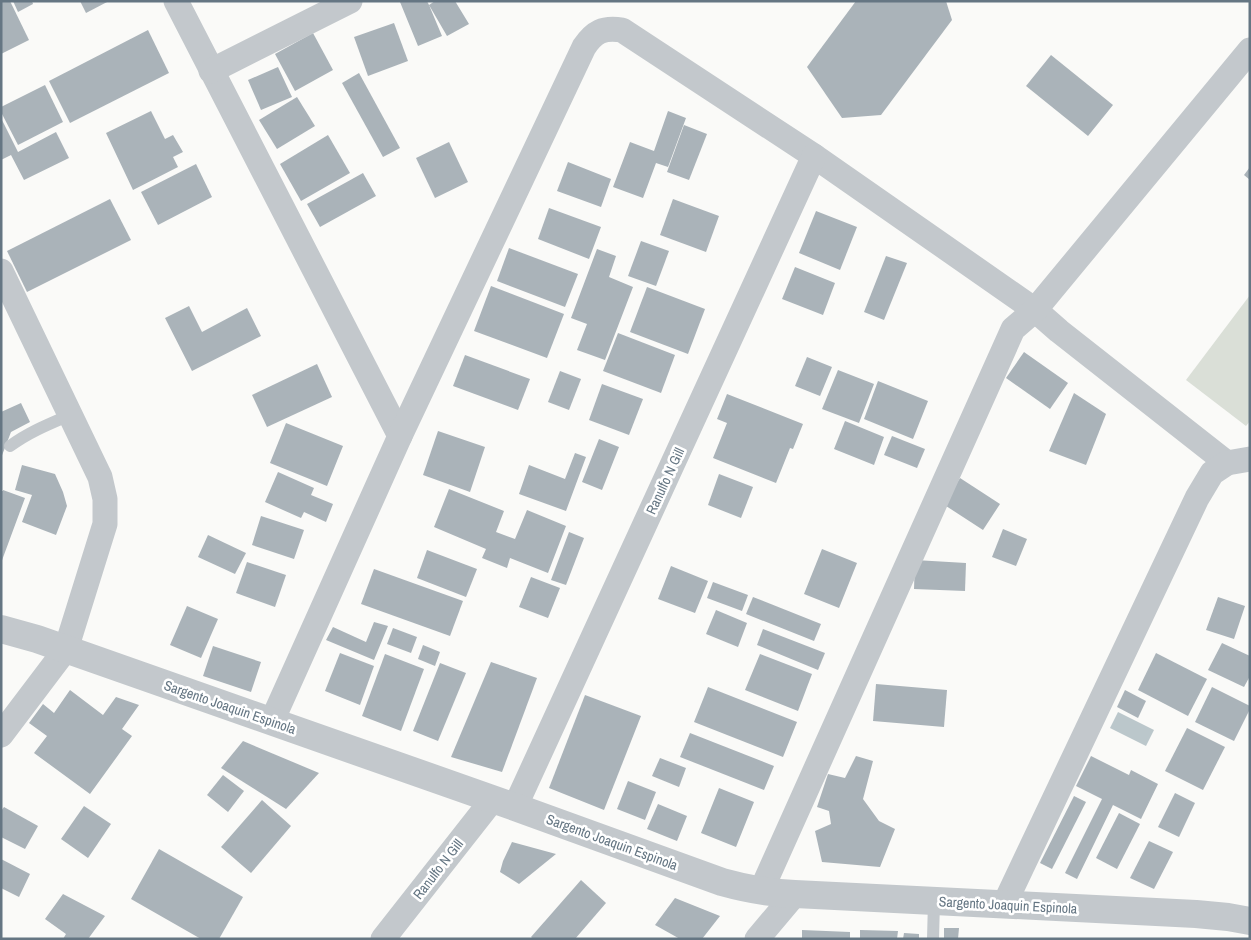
<svg xmlns="http://www.w3.org/2000/svg" width="1251" height="940" font-family="'Archivo Narrow',sans-serif">
  <style>
    .green { fill: #dadfd7 }
    .water { fill: #bbc7cb }
    .building { fill: #aab3b9 }
    .lines { fill: none; stroke-linecap: round; stroke-linejoin: round }
    .service { stroke: #c3c8cc; stroke-width: 12 }
    .minor { stroke: #c3c8cc; stroke-width: 25 }
    .tertiary { stroke: #c3c8cc; stroke-width: 28 }
    .labels { text-anchor: middle; dominant-baseline: central; stroke-width: 5; stroke-linejoin: round; paint-order: stroke }
    .street-label { font-size: 14px; fill: #657683; stroke: #fff }
  </style>
  <rect width="100%" height="100%" fill="#fafaf8"/>
  <path class="green" d="M 1250,295 L 1250,421 L 1246,426 L 1186,380 Z"/>
  <path class="water" d="M 1118,712 L 1154,730 L 1146,746 L 1110,728 Z"/>
  <g class="building">
    <path d="M 1,1 L 10,1 L 29,40 L 1,54 Z"/>
    <path d="M 13,1 L 32,1 L 33,4 L 18,12 Z"/>
    <path d="M 80,1 L 109,1 L 86,13 Z"/>
    <path d="M 403,1 L 427,1 L 429,5 L 435,1 L 455,1 L 469,24 L 447,36 L 429,5 L 442,36 L 418,46 L 400,2 Z"/>
    <path d="M 856,1 L 946,1 L 952,20 L 881,115 L 842,118 L 807,67 Z"/>
    <path d="M 394,23 L 408,61 L 368,76 L 354,37 Z"/>
    <path d="M 148,30 L 169,73 L 70,123 L 49,81 Z"/>
    <path d="M 313,33 L 333,70 L 295,91 L 275,54 Z"/>
    <path d="M 1051,55 L 1113,105 L 1088,136 L 1026,86 Z"/>
    <path d="M 278,67 L 292,97 L 261,110 L 248,80 Z"/>
    <path d="M 359,73 L 400,148 L 383,157 L 342,83 Z"/>
    <path d="M 45,85 L 63,122 L 18,145 L 1,112 L 1,107 Z"/>
    <path d="M 297,97 L 315,126 L 277,149 L 259,120 Z"/>
    <path d="M 151,111 L 165,139 L 173,135 L 183,152 L 173,157 L 178,167 L 133,190 L 106,133 Z"/>
    <path d="M 668,111 L 686,118 L 668,167 L 656,163 L 643,198 L 613,187 L 630,142 L 654,151 Z"/>
    <path d="M 1,118 L 18,152 L 56,132 L 69,158 L 24,180 L 11,155 L 1,160 Z"/>
    <path d="M 684,125 L 707,134 L 689,180 L 667,172 Z"/>
    <path d="M 328,135 L 350,173 L 301,201 L 280,164 Z"/>
    <path d="M 449,142 L 468,182 L 435,198 L 416,158 Z"/>
    <path d="M 568,162 L 611,179 L 601,207 L 557,191 Z"/>
    <path d="M 196,164 L 212,197 L 158,225 L 141,192 Z"/>
    <path d="M 1250,167 L 1250,180 L 1244,175 Z"/>
    <path d="M 363,173 L 376,196 L 320,227 L 307,204 Z"/>
    <path d="M 110,199 L 131,240 L 27,292 L 7,251 Z"/>
    <path d="M 673,199 L 719,216 L 706,252 L 660,235 Z"/>
    <path d="M 549,208 L 601,227 L 589,259 L 538,239 Z"/>
    <path d="M 816,211 L 857,227 L 840,270 L 799,253 Z"/>
    <path d="M 641,241 L 669,251 L 656,286 L 628,276 Z"/>
    <path d="M 509,248 L 578,274 L 565,307 L 497,281 Z"/>
    <path d="M 597,249 L 616,256 L 609,277 L 633,287 L 605,360 L 577,350 L 587,324 L 571,318 Z"/>
    <path d="M 886,256 L 907,263 L 884,320 L 864,312 Z"/>
    <path d="M 795,267 L 835,283 L 823,315 L 782,299 Z"/>
    <path d="M 491,286 L 564,314 L 547,358 L 474,331 Z"/>
    <path d="M 647,287 L 705,309 L 688,354 L 630,332 Z"/>
    <path d="M 189,306 L 202,332 L 247,308 L 261,336 L 192,371 L 165,318 Z"/>
    <path d="M 618,333 L 675,355 L 661,393 L 603,371 Z"/>
    <path d="M 1024,352 L 1068,383 L 1050,409 L 1006,378 Z"/>
    <path d="M 465,355 L 530,379 L 518,410 L 453,386 Z"/>
    <path d="M 807,357 L 832,367 L 820,396 L 795,386 Z"/>
    <path d="M 317,364 L 332,397 L 267,427 L 252,395 Z"/>
    <path d="M 838,370 L 874,384 L 859,423 L 822,409 Z"/>
    <path d="M 560,371 L 581,379 L 569,410 L 548,402 Z"/>
    <path d="M 878,381 L 928,401 L 913,439 L 864,419 Z"/>
    <path d="M 602,384 L 643,399 L 629,435 L 589,420 Z"/>
    <path d="M 1074,393 L 1106,414 L 1086,465 L 1049,451 Z"/>
    <path d="M 727,394 L 803,424 L 793,449 L 790,448 L 776,483 L 713,458 L 727,423 L 717,419 Z"/>
    <path d="M 21,403 L 30,422 L 11,432 L 1,458 L 1,412 Z"/>
    <path d="M 845,421 L 884,437 L 874,465 L 834,449 Z"/>
    <path d="M 286,423 L 343,446 L 327,486 L 270,463 Z"/>
    <path d="M 438,431 L 485,447 L 470,492 L 423,475 Z"/>
    <path d="M 892,436 L 925,449 L 917,468 L 884,455 Z"/>
    <path d="M 599,439 L 619,447 L 602,490 L 582,482 Z"/>
    <path d="M 575,453 L 586,457 L 566,511 L 519,494 L 529,465 L 565,479 Z"/>
    <path d="M 22,465 L 55,474 L 63,492 L 67,506 L 56,535 L 22,522 L 32,495 L 15,490 Z"/>
    <path d="M 278,472 L 314,488 L 311,495 L 333,504 L 326,522 L 304,512 L 301,518 L 265,502 Z"/>
    <path d="M 719,474 L 753,487 L 741,518 L 708,505 Z"/>
    <path d="M 960,478 L 1000,504 L 983,530 L 943,504 Z"/>
    <path d="M 449,489 L 504,511 L 496,532 L 515,539 L 527,510 L 566,526 L 548,573 L 510,558 L 507,568 L 482,558 L 486,549 L 434,527 Z"/>
    <path d="M 3,490 L 25,498 L 1,563 L 1,491 L 3,491 Z"/>
    <path d="M 261,516 L 304,530 L 294,559 L 252,545 Z"/>
    <path d="M 1003,529 L 1027,539 L 1016,566 L 992,557 Z"/>
    <path d="M 569,532 L 584,538 L 566,585 L 551,580 Z"/>
    <path d="M 208,535 L 246,553 L 235,574 L 198,557 Z"/>
    <path d="M 822,549 L 857,563 L 839,608 L 804,594 Z"/>
    <path d="M 427,550 L 477,569 L 466,597 L 417,578 Z"/>
    <path d="M 915,560 L 966,563 L 965,591 L 914,589 Z"/>
    <path d="M 247,562 L 286,575 L 275,607 L 236,593 Z"/>
    <path d="M 671,566 L 708,581 L 695,613 L 658,599 Z"/>
    <path d="M 374,569 L 463,601 L 450,636 L 361,604 Z"/>
    <path d="M 531,577 L 560,588 L 548,618 L 519,607 Z"/>
    <path d="M 713,582 L 748,595 L 742,611 L 707,598 Z"/>
    <path d="M 753,597 L 821,624 L 814,641 L 746,614 Z"/>
    <path d="M 1218,597 L 1245,606 L 1234,639 L 1206,630 Z"/>
    <path d="M 187,606 L 218,619 L 201,658 L 170,645 Z"/>
    <path d="M 716,610 L 747,623 L 738,647 L 706,634 Z"/>
    <path d="M 374,622 L 388,626 L 374,660 L 326,640 L 333,627 L 366,642 Z"/>
    <path d="M 393,628 L 417,637 L 411,653 L 387,644 Z"/>
    <path d="M 763,629 L 825,653 L 818,670 L 757,645 Z"/>
    <path d="M 1222,643 L 1250,656 L 1250,676 L 1244,687 L 1208,670 Z"/>
    <path d="M 423,645 L 440,652 L 435,666 L 418,659 Z"/>
    <path d="M 213,646 L 261,662 L 251,692 L 203,676 Z"/>
    <path d="M 340,653 L 374,666 L 360,705 L 325,691 Z"/>
    <path d="M 1156,653 L 1207,679 L 1188,716 L 1138,690 Z"/>
    <path d="M 385,654 L 424,669 L 401,731 L 362,716 Z"/>
    <path d="M 760,654 L 812,674 L 798,711 L 745,690 Z"/>
    <path d="M 491,662 L 537,678 L 502,772 L 451,757 Z"/>
    <path d="M 440,663 L 466,673 L 438,741 L 413,731 Z"/>
    <path d="M 876,684 L 947,690 L 944,727 L 873,721 Z"/>
    <path d="M 708,687 L 797,722 L 783,757 L 694,722 Z"/>
    <path d="M 1212,687 L 1250,706 L 1250,709 L 1234,741 L 1195,722 Z"/>
    <path d="M 70,690 L 103,715 L 116,697 L 139,705 L 122,729 L 132,736 L 90,794 L 34,753 L 47,736 L 29,723 L 43,704 L 54,713 Z"/>
    <path d="M 1125,690 L 1146,701 L 1138,718 L 1117,707 Z"/>
    <path d="M 585,695 L 641,716 L 604,810 L 549,788 Z"/>
    <path d="M 1187,728 L 1225,747 L 1203,790 L 1165,771 Z"/>
    <path d="M 690,733 L 774,766 L 764,790 L 680,757 Z"/>
    <path d="M 243,741 L 319,773 L 286,809 L 221,768 Z"/>
    <path d="M 856,756 L 873,761 L 863,799 L 879,821 L 895,829 L 880,867 L 822,862 L 815,831 L 831,824 L 829,811 L 817,807 L 828,774 L 845,778 Z"/>
    <path d="M 1091,756 L 1129,775 L 1131,770 L 1158,784 L 1141,819 L 1113,805 L 1077,879 L 1065,873 L 1102,799 L 1076,786 Z"/>
    <path d="M 660,758 L 686,768 L 679,787 L 652,776 Z"/>
    <path d="M 223,775 L 244,791 L 228,812 L 207,795 Z"/>
    <path d="M 628,781 L 656,792 L 645,820 L 617,809 Z"/>
    <path d="M 719,788 L 754,802 L 736,847 L 701,833 Z"/>
    <path d="M 1175,793 L 1195,803 L 1179,837 L 1158,827 Z"/>
    <path d="M 1074,796 L 1086,802 L 1052,869 L 1040,863 Z"/>
    <path d="M 262,800 L 291,826 L 251,873 L 221,847 Z"/>
    <path d="M 658,804 L 687,816 L 677,841 L 647,829 Z"/>
    <path d="M 84,806 L 111,824 L 88,858 L 61,839 Z"/>
    <path d="M 4,807 L 38,826 L 25,849 L 1,837 L 1,811 Z"/>
    <path d="M 1119,813 L 1140,824 L 1117,869 L 1096,858 Z"/>
    <path d="M 1149,841 L 1173,852 L 1154,889 L 1130,878 Z"/>
    <path d="M 512,842 L 556,854 L 519,884 L 500,872 L 503,861 Z"/>
    <path d="M 159,849 L 243,897 L 219,939 L 201,939 L 131,899 Z"/>
    <path d="M 1,859 L 30,874 L 19,897 L 1,888 Z"/>
    <path d="M 581,880 L 606,903 L 575,939 L 533,939 L 531,937 Z"/>
    <path d="M 63,894 L 105,916 L 88,939 L 63,939 L 66,934 L 45,919 Z"/>
    <path d="M 675,898 L 720,916 L 702,939 L 680,939 L 655,925 Z"/>
    <path d="M 944,928 L 959,928 L 958,939 L 944,939 Z"/>
    <path d="M 802,930 L 850,932 L 850,939 L 802,939 Z"/>
    <path d="M 860,930 L 898,931 L 897,939 L 860,939 Z"/>
    <path d="M 904,933 L 919,934 L 919,939 L 903,939 Z"/>
  </g>
  <g class="lines">
    <g class="service">
      <path d="M 10,446 C 29,432 49,424 70,415"/>
      <path d="M 933,939 L 934,901"/>
    </g>
    <g class="minor">
      <path d="M 176,1 L 400,436"/>
      <path d="M 211,71 L 350,1"/>
      <path d="M 1,271 L 100,477 L 105,499 L 105,524 L 66,649 L 1,735"/>
      <path d="M 272,721 L 400,436 L 584,47 C 594,32 603,27 622,30 L 814,156 L 1035,310 L 1059,331 L 1227,463"/>
      <path d="M 515,807 L 814,156"/>
      <path d="M 761,891 L 1013,329 L 1035,310 L 1250,50"/>
      <path d="M 1004,905 L 1197,498 L 1212,473 L 1227,463 L 1250,459"/>
      <path d="M 383,939 L 493,799"/>
      <path d="M 757,939 L 795,894"/>
    </g>
    <path class="tertiary" d="M 1,629 L 37,639 L 515,807 L 722,882 C 747,889 770,893 795,894 L 1196,914 L 1228,917 L 1250,921"/>
  </g>
  <g class="labels">
    <g class="street-label">
      <text transform="translate(665 481) rotate(-65)">Ranulfo N Gill</text>
      <text transform="translate(230 707) rotate(19)">Sargento Joaquin Espinola</text>
      <text transform="translate(612 842) rotate(20)">Sargento Joaquin Espinola</text>
      <text transform="translate(438 869) rotate(-52)">Ranulfo N Gill</text>
      <text transform="translate(1008 905) rotate(3)">Sargento Joaquin Espinola</text>
    </g>
  </g>
  <rect width="1251" height="940" fill="none" stroke="#657683" stroke-width="5"/>
</svg>
